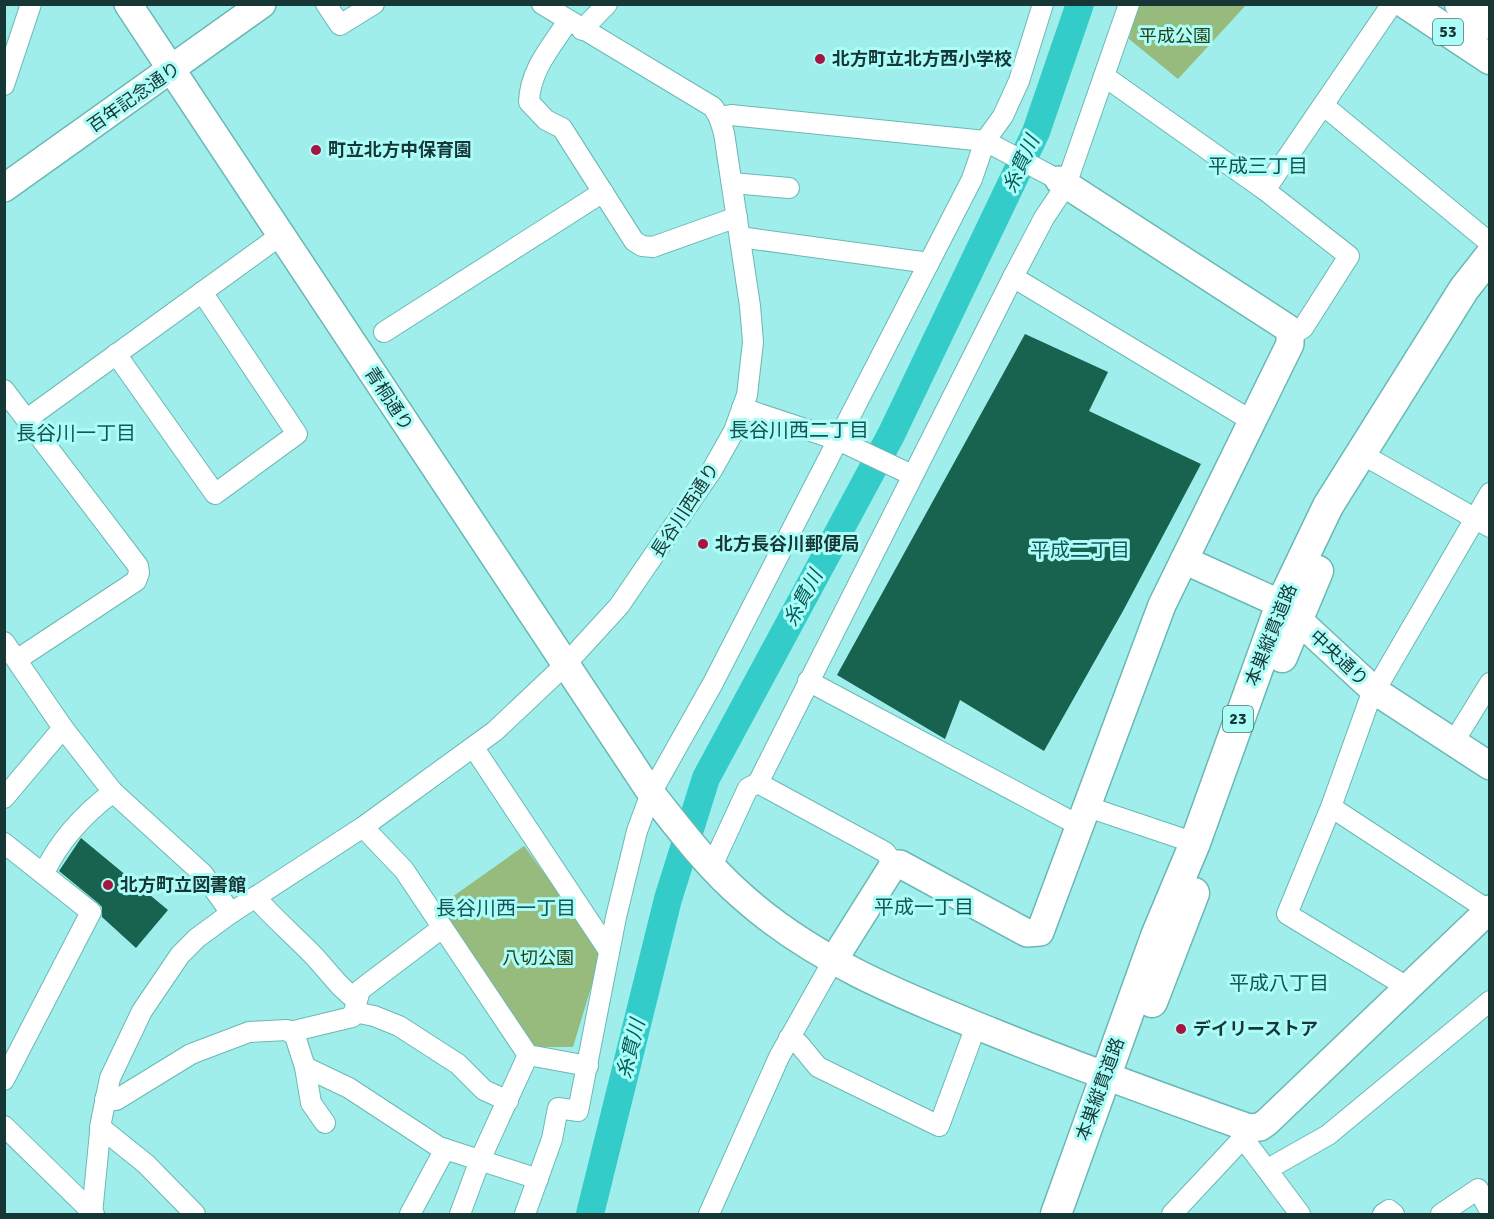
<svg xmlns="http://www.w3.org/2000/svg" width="1494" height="1219" font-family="Signika,'Noto Sans JP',sans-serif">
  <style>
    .green { fill: #97ba7d }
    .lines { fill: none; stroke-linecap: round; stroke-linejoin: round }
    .river { stroke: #34ccc8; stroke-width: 28 }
    .building { fill: #176350 }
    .street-casing { stroke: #6ab8b5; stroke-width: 22 }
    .secondary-casing { stroke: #6ab8b5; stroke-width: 30 }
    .primary-casing { stroke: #6ab8b5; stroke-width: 33 }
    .street { stroke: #fff; stroke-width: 20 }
    .secondary { stroke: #fff; stroke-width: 27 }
    .primary { stroke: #fff; stroke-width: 30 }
    .poi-dot { fill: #a91340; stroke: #acfcf8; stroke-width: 2 }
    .labels { text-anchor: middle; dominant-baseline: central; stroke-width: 6; stroke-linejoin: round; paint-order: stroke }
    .shield { fill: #acfcf8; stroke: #437270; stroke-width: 1.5 }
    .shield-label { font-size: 16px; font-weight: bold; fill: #163736 }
    .park-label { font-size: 18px; fill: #294015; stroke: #acfcf8 }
    .poi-label { font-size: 18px; font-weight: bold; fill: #163736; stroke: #acfcf8; text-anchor: start }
    .street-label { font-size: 18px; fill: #163736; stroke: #acfcf8 }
    .water-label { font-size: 20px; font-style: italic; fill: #045c5a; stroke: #acfcf8 }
    .neighbourhood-label { font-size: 20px; fill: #155553; stroke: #acfcf8 }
  </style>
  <rect width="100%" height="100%" fill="#9feeeb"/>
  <g class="green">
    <path d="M 1138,5 L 1246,5 L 1178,79 L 1129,39 Z"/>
    <path d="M 524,846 L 602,951 L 573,1047 L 530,1047 L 438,907 Z"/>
  </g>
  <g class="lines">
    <path class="river" d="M 590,1214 L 668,899 L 706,778 L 891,435 L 1036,132 L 1080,4"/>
  </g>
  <g class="building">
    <path d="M 1025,334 L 1108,372 L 1089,411 L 1201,464 L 1123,611 L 1044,751 L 960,700 L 945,739 L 837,675 Z"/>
    <path d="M 81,838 L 168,910 L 136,948 L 102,917 L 102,907 L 98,903 L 59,871 Z"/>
  </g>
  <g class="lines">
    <defs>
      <g id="street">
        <path d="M 326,4 L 340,25 L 374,4"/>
        <path d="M 542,4 L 713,107 L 719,117 L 731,115 L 985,141 L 1059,180"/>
        <path d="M 568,21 C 551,47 530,70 529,102 L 546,120 L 562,128 L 634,241 L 642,246 L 653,247 L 737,217"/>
        <path d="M 582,30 L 607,4"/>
        <path d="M 1104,76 L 1265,190 L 1349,256 L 1303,328 L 1291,335"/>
        <path d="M 4,85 L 31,4"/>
        <path d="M 1323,105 L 1490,243"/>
        <path d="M 732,183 L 789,188"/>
        <path d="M 1265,190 L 1392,4"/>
        <path d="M 740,237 L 929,263"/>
        <path d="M 1013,277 L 1252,421"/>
        <path d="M 384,332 L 603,192"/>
        <path d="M 116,354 L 215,494 L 297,434 L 202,292"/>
        <path d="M 4,390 L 138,566 L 139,573 L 136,581 L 18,659"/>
        <path d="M 742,408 L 838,440 L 912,475"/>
        <path d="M 27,419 L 281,235"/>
        <path d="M 1360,453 L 1490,527"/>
        <path d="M 4,642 L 63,728 L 113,792 L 203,874 L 231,913"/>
        <path d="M 808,681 L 1080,826"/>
        <path d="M 1453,743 L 1490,683"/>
        <path d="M 474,748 L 609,951"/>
        <path d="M 758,783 L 885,852 L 894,864"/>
        <path d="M 4,798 L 63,728"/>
        <path d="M 1088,807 L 1195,843"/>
        <path d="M 1331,807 L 1488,910"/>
        <path d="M 363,827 L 404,870 L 528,1055 L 588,1066"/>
        <path d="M 4,843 L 91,912 L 4,1080"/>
        <path d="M 712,866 L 748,788 L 758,783 L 1013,277 L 1044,218 L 1066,185 L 1129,4"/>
        <path d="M 44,873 C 60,839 84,814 113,792"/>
        <path d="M 255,897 C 272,916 290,932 308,950 C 326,967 337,987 357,1000"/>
        <path d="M 442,928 L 360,990 L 354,1012 L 374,1016 L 399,1026 L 458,1064 L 484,1090 L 508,1101"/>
        <path d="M 1407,987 L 1287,914 L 1331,807 L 1369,701 L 1490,493"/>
        <path d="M 290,1032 L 352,1017 L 354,1012"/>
        <path d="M 789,1038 L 799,1044 L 818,1067 L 939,1126 L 976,1026"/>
        <path d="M 305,1067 L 349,1088 L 439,1147 L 538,1179"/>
        <path d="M 105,1099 L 116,1100 L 191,1054 L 249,1032 L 287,1030 L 295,1036 L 305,1067 L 311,1103 L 325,1123"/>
        <path d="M 4,1126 L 94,1214"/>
        <path d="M 100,1127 L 146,1164 L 195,1214"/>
        <path d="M 1249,1128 L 1243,1138 L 1300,1214"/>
        <path d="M 1268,1169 L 1328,1135 L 1490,1001"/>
        <path d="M 92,1214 L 101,1122 L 110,1078 L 142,1011 L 180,955 L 197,938 L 231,913 L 363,827 L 495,731 L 565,665 L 619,606 L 712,470 L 734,431 L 747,395 L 753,342 L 750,306 L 724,133 L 719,117"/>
        <path d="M 410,1214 L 445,1149"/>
        <path d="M 460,1214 L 480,1160 L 528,1055"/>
        <path d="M 525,1214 L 552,1139 L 558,1108 L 578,1111 L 616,917 L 637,831 L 651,793 L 713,683 L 972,179 L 985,141 L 1003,116 L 1019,81 L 1043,4"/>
        <path d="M 709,1214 L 779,1057 L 833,961"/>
        <path d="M 1172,1214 L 1243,1138"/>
        <path d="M 1383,1214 L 1389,1210 L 1394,1214"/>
        <path d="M 1441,1214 L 1478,1189 L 1490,1211"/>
      </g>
      <g id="secondary">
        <path d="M 128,4 L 651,793 C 680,830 709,868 744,898 C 815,961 903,996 990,1031 C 1076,1066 1162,1097 1249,1128 L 1260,1127 L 1267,1122 L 1490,909"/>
        <path d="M 4,188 L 262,4"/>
        <path d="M 1184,560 L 1281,604 L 1375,691 L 1490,766"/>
        <path d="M 833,961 L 894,864 L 900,864 L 1027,933 L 1040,932 L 1162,605 L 1290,344 L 1290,330 L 1286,327 L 1059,180"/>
      </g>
      <g id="primary">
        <path d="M 1407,4 L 1490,59"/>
        <path d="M 1460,4 L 1490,24"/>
        <path d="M 1282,657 L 1318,571"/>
        <path d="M 1152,1002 L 1194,893"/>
        <path d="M 1056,1214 L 1156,936 L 1195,843 L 1281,604 L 1328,506 L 1464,289 L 1490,256"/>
      </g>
    </defs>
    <use href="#street" class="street-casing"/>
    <use href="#secondary" class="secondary-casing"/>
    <use href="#primary" class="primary-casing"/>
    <use href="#street" class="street"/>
    <use href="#secondary" class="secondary"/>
    <use href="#primary" class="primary"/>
  </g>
  <g class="poi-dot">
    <circle cx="820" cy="59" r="6"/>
    <circle cx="316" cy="150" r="6"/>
    <circle cx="703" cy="544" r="6"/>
    <circle cx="108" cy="885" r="6"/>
    <circle cx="1181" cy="1029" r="6"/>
  </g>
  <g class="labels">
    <g class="shield">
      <rect x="1433" y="19" width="30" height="26" rx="4.5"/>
      <rect x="1223" y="706" width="30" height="26" rx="4.5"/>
    </g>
    <g class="shield-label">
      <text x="1448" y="32">53</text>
      <text x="1238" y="719">23</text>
    </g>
    <g class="park-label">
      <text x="1175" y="36">平成公園</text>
      <text x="538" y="958">八切公園</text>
    </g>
    <g class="poi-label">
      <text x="832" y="59">北方町立北方西小学校</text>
      <text x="328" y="150">町立北方中保育園</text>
      <text x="715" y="544">北方長谷川郵便局</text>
      <text x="120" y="885">北方町立図書館</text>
      <text x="1193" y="1029">デイリーストア</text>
    </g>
    <g class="street-label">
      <text transform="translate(134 97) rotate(-35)">百年記念通り</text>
      <text transform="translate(389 399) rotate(57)">青桐通り</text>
      <text transform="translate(685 510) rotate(-57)">長谷川西通り</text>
      <text transform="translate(1271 635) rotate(-68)">本巣縦貫道路</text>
      <text transform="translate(1339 658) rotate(43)">中央通り</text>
      <text transform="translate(1100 1089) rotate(-70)">本巣縦貫道路</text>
    </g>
    <g class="water-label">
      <text transform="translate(1021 164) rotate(-65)">糸貫川</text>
      <text transform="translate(803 598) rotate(-62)">糸貫川</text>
      <text transform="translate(631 1049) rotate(-76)">糸貫川</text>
    </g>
    <g class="neighbourhood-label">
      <text x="1258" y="166">平成三丁目</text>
      <text x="799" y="430">長谷川西二丁目</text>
      <text x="76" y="433">長谷川一丁目</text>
      <text x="1080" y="550">平成二丁目</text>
      <text x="924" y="907">平成一丁目</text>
      <text x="506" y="908">長谷川西一丁目</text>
      <text x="1279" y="983">平成八丁目</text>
    </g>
  </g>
  <rect width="1494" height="1219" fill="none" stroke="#163736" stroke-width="12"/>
</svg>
